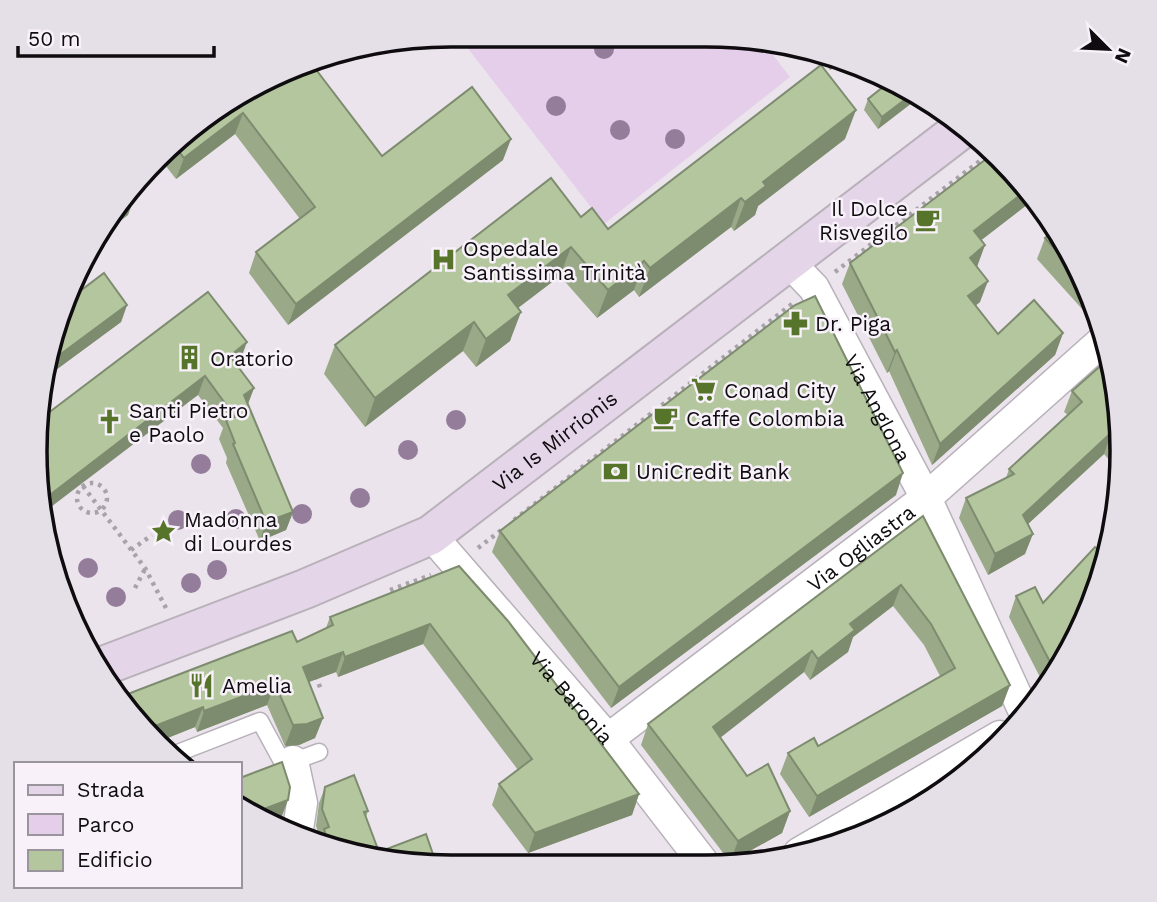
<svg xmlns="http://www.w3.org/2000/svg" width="1157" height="902" font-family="'Work Sans',sans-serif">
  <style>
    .green { fill: #e5ceea }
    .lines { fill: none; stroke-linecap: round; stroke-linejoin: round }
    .lane-casing { stroke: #b8b1ba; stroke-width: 19 }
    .street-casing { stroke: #b8b1ba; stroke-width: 33 }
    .secondary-casing { stroke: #b8b1ba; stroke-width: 42 }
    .path { stroke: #a8a2a9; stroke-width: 4.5; stroke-dasharray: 3.5 5; stroke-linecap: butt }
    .lane { stroke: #fff; stroke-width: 16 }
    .street { stroke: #fff; stroke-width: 30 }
    .secondary { stroke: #e4d5e8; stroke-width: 38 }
    .tree { fill: #947d9a }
    .wall { fill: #9aaa88 }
    .shaded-wall { fill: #7d8b6f }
    .building { fill: #b3c69e; stroke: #7d8b6f; stroke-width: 2 }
    .labels { text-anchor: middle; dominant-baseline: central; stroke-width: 5; stroke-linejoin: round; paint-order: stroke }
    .poi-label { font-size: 21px; fill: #0e0c0f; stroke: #f8f1fa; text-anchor: start }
    .street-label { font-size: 21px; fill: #0e0c0f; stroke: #f8f1fa }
    .rim { fill: none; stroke: #0e0c0f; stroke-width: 3.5 }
  </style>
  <rect width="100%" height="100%" fill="#ebe4ec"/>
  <path class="green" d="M 480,35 L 733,36 L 763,42 L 790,77 L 604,224 L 466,46 Z"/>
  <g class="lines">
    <defs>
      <path id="lane" d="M 170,756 L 260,721 L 284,765 L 319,752"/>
      <g id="street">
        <path id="s1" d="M 789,262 L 814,288 L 926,498 L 1025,714"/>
        <path id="s2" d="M 431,535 L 608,739 L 706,866"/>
        <path id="s3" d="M 608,739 L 926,498 L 1100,343"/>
        <path d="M 293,761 L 302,803 L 298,829"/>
        <path d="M 799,853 L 1000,736"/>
      </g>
      <g id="secondary">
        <path id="s4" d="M 98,668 L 305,589 L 431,535 L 964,127"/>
      </g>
    </defs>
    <use href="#lane" class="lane-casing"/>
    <use href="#street" class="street-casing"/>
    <use href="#secondary" class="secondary-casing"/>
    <g class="path">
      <path d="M 835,272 L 989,154"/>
      <circle cx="92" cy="498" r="15"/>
      <path d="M 83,486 L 145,568 L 166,608"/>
      <path d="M 514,520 L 792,304"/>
      <path d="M 478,548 L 504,528"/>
      <path d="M 131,550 L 152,535"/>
      <path d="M 135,588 L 145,569"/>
      <path d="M 390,590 L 431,575"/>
      <path d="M 316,676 L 321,690"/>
    </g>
    <use href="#lane" class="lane"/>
    <use href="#street" class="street"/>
    <use href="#secondary" class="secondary"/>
  </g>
  <g class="tree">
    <circle cx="604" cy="49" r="10"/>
    <circle cx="556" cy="106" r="10"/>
    <circle cx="620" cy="130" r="10"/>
    <circle cx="675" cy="139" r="10"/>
    <circle cx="456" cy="420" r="10"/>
    <circle cx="408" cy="450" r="10"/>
    <circle cx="201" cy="464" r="10"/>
    <circle cx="360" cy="498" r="10"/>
    <circle cx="302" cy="514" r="10"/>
    <circle cx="236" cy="519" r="10"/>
    <circle cx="178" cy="520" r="10"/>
    <circle cx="88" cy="568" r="10"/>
    <circle cx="217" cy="570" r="10"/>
    <circle cx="191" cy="583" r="10"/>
    <circle cx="116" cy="597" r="10"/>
  </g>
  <g class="wall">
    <path d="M 343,49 L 346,49 L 317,71 L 382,156 L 503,160 L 288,325 L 249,273 L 256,252 L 300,219 L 235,134 L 176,179 L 158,156 L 243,91 Z"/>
    <path d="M 817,53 L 839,57 L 844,60 L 830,70 Z"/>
    <path d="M 888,83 L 917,99 L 878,129 L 864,110 L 868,99 Z"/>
    <path d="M 845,139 L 758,206 L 755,215 L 734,231 L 731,227 L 639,297 L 634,290 L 597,318 L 560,276 L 518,308 L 510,341 L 476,367 L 463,351 L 365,427 L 324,374 L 335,345 L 581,217 L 608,229 Z"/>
    <path d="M 1028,204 L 981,240 L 977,266 L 980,302 L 976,305 L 998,334 L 1063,333 L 1055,355 L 932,465 L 889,371 L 887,373 L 842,284 L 850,263 Z"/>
    <path d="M 1045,238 L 1066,243 L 1092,320 L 1037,259 Z"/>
    <path d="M 127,305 L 121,322 L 45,378 L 49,344 Z"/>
    <path d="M 240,361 L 236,364 L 254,388 L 248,404 L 293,512 L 286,530 L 260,541 L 226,463 L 227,458 L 219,439 L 223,428 L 198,395 L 35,451 Z"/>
    <path d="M 1072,391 L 1118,396 L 1114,459 L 1111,462 L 1104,454 L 1028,524 L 1025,554 L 988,575 L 959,518 L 966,498 L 1006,478 L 1009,469 L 1068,415 L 1064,412 Z"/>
    <path d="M 896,495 L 611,708 L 492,552 L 500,531 Z"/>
    <path d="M 923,516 L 1010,685 L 1002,706 L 809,817 L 780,774 L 788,753 L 818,746 L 940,676 L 924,645 L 893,606 L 853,637 L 848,652 L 810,680 L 804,672 L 720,737 L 747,776 L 790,811 L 782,833 L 730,862 L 641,745 L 648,724 Z"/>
    <path d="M 1099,550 L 1043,683 L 1009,617 L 1016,596 L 1043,603 Z"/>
    <path d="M 459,566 L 639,794 L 632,815 L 528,853 L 492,805 L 499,784 L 518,770 L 423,644 L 338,677 L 336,672 L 309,682 L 323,718 L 315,738 L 299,745 L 285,746 L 267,705 L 197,732 L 195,727 L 155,743 L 120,697 L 297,642 L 326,628 L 330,617 Z"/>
    <path d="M 325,787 L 368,811 L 366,817 L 379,852 L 370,859 L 320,838 L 316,826 L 319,803 Z"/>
  </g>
  <g class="shaded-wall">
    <path d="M 343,49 L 346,49 L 302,83 L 309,63 Z"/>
    <path d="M 836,56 L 844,60 L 830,70 Z"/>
    <path d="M 911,95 L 917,99 L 878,129 L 882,117 Z"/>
    <path d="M 856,110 L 845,139 L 758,206 L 755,215 L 734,231 L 745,202 L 763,182 Z"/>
    <path d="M 243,113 L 235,134 L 176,179 L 184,158 Z"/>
    <path d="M 511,139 L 503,160 L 288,325 L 296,304 Z"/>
    <path d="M 1023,193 L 1029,201 L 1028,204 L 966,252 L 974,231 Z"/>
    <path d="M 741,198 L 731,227 L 639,297 L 650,268 Z"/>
    <path d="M 134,199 L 128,215 L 90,244 L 110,217 Z"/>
    <path d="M 985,245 L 977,267 L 970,258 Z"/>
    <path d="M 571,247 L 560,276 L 497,324 L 508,295 Z"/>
    <path d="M 644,261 L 634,290 L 597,318 L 608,290 Z"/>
    <path d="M 988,281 L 980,302 L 961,317 L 968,296 Z"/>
    <path d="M 127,305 L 121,322 L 45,378 L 50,362 Z"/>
    <path d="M 521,312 L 510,341 L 476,367 L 486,339 Z"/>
    <path d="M 474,322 L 463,351 L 365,427 L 375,398 Z"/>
    <path d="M 1063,333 L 1055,355 L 932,465 L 940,444 Z"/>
    <path d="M 247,342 L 240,361 L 223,374 L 230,356 Z"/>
    <path d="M 897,350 L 889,371 L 887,373 L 895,352 Z"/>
    <path d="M 205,376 L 198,395 L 43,513 L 42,501 Z"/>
    <path d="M 254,388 L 247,406 L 244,395 Z"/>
    <path d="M 1111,433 L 1104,454 L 1016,535 L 1023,515 Z"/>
    <path d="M 903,473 L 896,495 L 611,708 L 619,687 Z"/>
    <path d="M 293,512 L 286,530 L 260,541 L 266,522 Z"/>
    <path d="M 1033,534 L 1025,554 L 988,575 L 995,554 Z"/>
    <path d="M 901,585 L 893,606 L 853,637 L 848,652 L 810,680 L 818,659 L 850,624 Z"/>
    <path d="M 430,624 L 423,644 L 338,677 L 345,657 Z"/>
    <path d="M 1063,649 L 1051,675 L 1043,683 L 1050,662 Z"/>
    <path d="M 812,651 L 804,672 L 706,749 L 713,727 Z"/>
    <path d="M 343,652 L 336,672 L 295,687 L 303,667 Z"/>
    <path d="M 275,684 L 267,705 L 197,732 L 204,711 Z"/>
    <path d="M 1010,685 L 1002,706 L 809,817 L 817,796 Z"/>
    <path d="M 203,707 L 195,727 L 155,743 L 145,730 Z"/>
    <path d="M 323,718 L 315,738 L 299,745 L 285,746 L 293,725 Z"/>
    <path d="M 639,794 L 632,815 L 528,853 L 535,833 Z"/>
    <path d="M 288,800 L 282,816 L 274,819 L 256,812 Z"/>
    <path d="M 790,811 L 782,833 L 730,862 L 738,841 Z"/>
  </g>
  <g class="building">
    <path d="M 311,63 L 382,156 L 472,87 L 511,139 L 296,304 L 256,252 L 315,207 L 243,113 L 184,158 L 173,144 L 243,91 Z"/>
    <path d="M 821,65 L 856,110 L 763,182 L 766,186 L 745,202 L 741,198 L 650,268 L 644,261 L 608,290 L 571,247 L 508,295 L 521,312 L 486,339 L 474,322 L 375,398 L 335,345 L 551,178 L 581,217 L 592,208 L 608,229 Z"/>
    <path d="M 888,83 L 911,95 L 882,117 L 868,99 Z"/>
    <path d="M 990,156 L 1023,193 L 974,231 L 985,245 L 970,258 L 988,281 L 968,296 L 998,334 L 1034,300 L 1063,333 L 940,444 L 897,350 L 895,352 L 850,263 Z"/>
    <path d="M 129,193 L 134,199 L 110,217 Z"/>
    <path d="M 1055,230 L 1066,243 L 1076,272 L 1045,238 Z"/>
    <path d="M 104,273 L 127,305 L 50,362 L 47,359 L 49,344 L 67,301 Z"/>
    <path d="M 208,292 L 247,342 L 230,356 L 254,388 L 244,395 L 293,512 L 266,522 L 233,444 L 235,443 L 226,420 L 235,417 L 205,376 L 42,501 L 35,451 L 39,420 Z"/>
    <path d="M 815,296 L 903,473 L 619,687 L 500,531 L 795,305 Z"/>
    <path d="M 1106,361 L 1118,396 L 1116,438 L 1111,433 L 1023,515 L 1033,534 L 995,554 L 966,498 L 1014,474 L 1009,469 L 1082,402 L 1072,391 Z"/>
    <path d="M 923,516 L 1010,685 L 817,796 L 788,753 L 814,738 L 818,746 L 955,668 L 931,624 L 901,585 L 850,624 L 855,630 L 818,659 L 812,651 L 713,727 L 747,776 L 768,764 L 790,811 L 738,841 L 648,724 Z"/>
    <path d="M 1109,540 L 1108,558 L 1063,649 L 1050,662 L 1016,596 L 1035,587 L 1043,603 L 1095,547 L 1099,550 Z"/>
    <path d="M 459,566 L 508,621 L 639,794 L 535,833 L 499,784 L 532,759 L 430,624 L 345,657 L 343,652 L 303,667 L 323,718 L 307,724 L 293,725 L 275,684 L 204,711 L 203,707 L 145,730 L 120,697 L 292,631 L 297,642 L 333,625 L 330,617 Z"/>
    <path d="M 282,762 L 290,787 L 288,800 L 256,812 L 240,805 L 240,778 Z"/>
    <path d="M 354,775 L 368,811 L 364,812 L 379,852 L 426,834 L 435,860 L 370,859 L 328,842 L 324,829 L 329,827 L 322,809 L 325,787 Z"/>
  </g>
  <defs>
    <symbol id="cafe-bare" viewBox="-9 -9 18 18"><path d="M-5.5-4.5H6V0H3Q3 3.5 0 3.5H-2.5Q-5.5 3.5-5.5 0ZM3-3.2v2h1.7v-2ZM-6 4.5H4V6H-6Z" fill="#57752a" stroke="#f8f1fa" stroke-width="2.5" paint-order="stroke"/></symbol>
    <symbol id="hospital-bare" viewBox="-9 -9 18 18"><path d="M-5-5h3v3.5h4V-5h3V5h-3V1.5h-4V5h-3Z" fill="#57752a" stroke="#f8f1fa" stroke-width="2.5" paint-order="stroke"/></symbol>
    <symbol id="pharmacy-bare" viewBox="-9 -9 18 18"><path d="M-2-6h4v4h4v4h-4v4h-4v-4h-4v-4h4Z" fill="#57752a" stroke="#f8f1fa" stroke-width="2.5" paint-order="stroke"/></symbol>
    <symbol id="building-bare" viewBox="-9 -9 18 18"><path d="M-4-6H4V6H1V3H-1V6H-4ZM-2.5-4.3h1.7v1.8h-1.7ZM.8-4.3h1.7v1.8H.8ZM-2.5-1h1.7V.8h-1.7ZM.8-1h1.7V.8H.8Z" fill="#57752a" stroke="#f8f1fa" stroke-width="2.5" paint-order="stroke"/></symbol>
    <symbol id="supermarket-bare" viewBox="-9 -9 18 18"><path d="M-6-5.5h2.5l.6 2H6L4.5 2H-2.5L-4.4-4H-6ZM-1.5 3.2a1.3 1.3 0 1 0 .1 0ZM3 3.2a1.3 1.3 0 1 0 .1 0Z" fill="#57752a" stroke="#f8f1fa" stroke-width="2.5" paint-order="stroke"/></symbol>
    <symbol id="church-bare" viewBox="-9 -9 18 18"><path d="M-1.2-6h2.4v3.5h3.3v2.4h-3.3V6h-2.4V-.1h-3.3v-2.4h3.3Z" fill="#57752a" stroke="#f8f1fa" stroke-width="2.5" paint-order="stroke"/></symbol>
    <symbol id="bank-bare" viewBox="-9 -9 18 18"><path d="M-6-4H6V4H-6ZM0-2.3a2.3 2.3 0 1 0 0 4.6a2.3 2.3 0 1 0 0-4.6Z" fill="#57752a" stroke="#f8f1fa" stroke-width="2.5" paint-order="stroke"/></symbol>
    <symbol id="sight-bare" viewBox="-9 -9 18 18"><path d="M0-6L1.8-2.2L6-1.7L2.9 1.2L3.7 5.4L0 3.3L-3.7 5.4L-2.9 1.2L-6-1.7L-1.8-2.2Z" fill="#57752a" stroke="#f8f1fa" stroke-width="2.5" paint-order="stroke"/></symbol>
    <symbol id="restaurant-bare" viewBox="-9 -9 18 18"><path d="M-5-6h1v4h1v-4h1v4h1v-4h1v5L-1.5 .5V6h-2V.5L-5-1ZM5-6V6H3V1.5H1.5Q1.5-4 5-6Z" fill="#57752a" stroke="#f8f1fa" stroke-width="2.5" paint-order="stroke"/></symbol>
  </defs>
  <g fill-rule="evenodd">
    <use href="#cafe-bare" x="910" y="202" width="35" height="35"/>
    <use href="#hospital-bare" x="426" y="242" width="35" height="35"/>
    <use href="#pharmacy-bare" x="778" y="306" width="35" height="35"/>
    <use href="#building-bare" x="172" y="340" width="35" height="35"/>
    <use href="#supermarket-bare" x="686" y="372" width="35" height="35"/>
    <use href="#cafe-bare" x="648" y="400" width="35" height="35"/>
    <use href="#church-bare" x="92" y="404" width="35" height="35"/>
    <use href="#bank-bare" x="598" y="454" width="35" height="35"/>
    <use href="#sight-bare" x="146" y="514" width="35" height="35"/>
    <use href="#restaurant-bare" x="184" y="668" width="35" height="35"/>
  </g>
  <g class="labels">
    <g class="poi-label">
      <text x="908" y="208" text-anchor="end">Il Dolce<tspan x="908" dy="24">Risvegilo</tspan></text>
      <text x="463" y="248">Ospedale<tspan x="463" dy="24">Santissima Trinità</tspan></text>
      <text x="815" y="323">Dr. Piga</text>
      <text x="210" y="358">Oratorio</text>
      <text x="724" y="390">Conad City</text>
      <text x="129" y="410">Santi Pietro<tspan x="129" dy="24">e Paolo</tspan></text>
      <text x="686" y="418">Caffe Colombia</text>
      <text x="636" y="471">UniCredit Bank</text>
      <text x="184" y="519">Madonna<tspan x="184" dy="24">di Lourdes</tspan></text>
      <text x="222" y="685">Amelia</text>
    </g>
    <g class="street-label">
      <text stroke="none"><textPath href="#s1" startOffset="172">Via Anglona</textPath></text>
      <text stroke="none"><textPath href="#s4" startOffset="514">Via Is Mirrionis</textPath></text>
      <text stroke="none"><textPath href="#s3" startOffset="317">Via Ogliastra</textPath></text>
      <text stroke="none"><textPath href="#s2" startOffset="215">Via Baronia</textPath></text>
    </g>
  </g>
  <path d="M0 0H1157V902H0ZM451 47H706A404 404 0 0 1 1110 451V451A404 404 0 0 1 706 855H451A404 404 0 0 1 47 451V451A404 404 0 0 1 451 47Z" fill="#e5dfe7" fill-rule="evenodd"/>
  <path class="rim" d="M451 47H706A404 404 0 0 1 1110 451V451A404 404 0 0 1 706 855H451A404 404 0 0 1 47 451V451A404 404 0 0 1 451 47Z"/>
  <rect x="14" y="762" width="228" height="126" fill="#f8f1fa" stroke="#9a959c" stroke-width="2"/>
  <rect x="28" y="785" width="35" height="10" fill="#e4d5e8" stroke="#9a959c" stroke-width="2"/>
  <text x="77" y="797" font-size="21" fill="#0e0c0f">Strada</text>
  <rect x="28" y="814" width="35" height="21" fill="#e5ceea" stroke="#9a959c" stroke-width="2"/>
  <text x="77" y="832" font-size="21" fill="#0e0c0f">Parco</text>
  <rect x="28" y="850" width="35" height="21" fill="#b3c69e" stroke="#9a959c" stroke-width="2"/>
  <text x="77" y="867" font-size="21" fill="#0e0c0f">Edificio</text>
  <g transform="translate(1108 49) rotate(114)" stroke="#f8f1fa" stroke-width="5" paint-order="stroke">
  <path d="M0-5L12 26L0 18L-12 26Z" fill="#0e0c0f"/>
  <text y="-10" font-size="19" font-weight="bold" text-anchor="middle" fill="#0e0c0f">N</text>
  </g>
  <path d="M18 46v10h196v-10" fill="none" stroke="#0e0c0f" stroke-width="3.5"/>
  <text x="28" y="46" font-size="21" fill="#0e0c0f" stroke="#f8f1fa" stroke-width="5" paint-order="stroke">50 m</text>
</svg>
